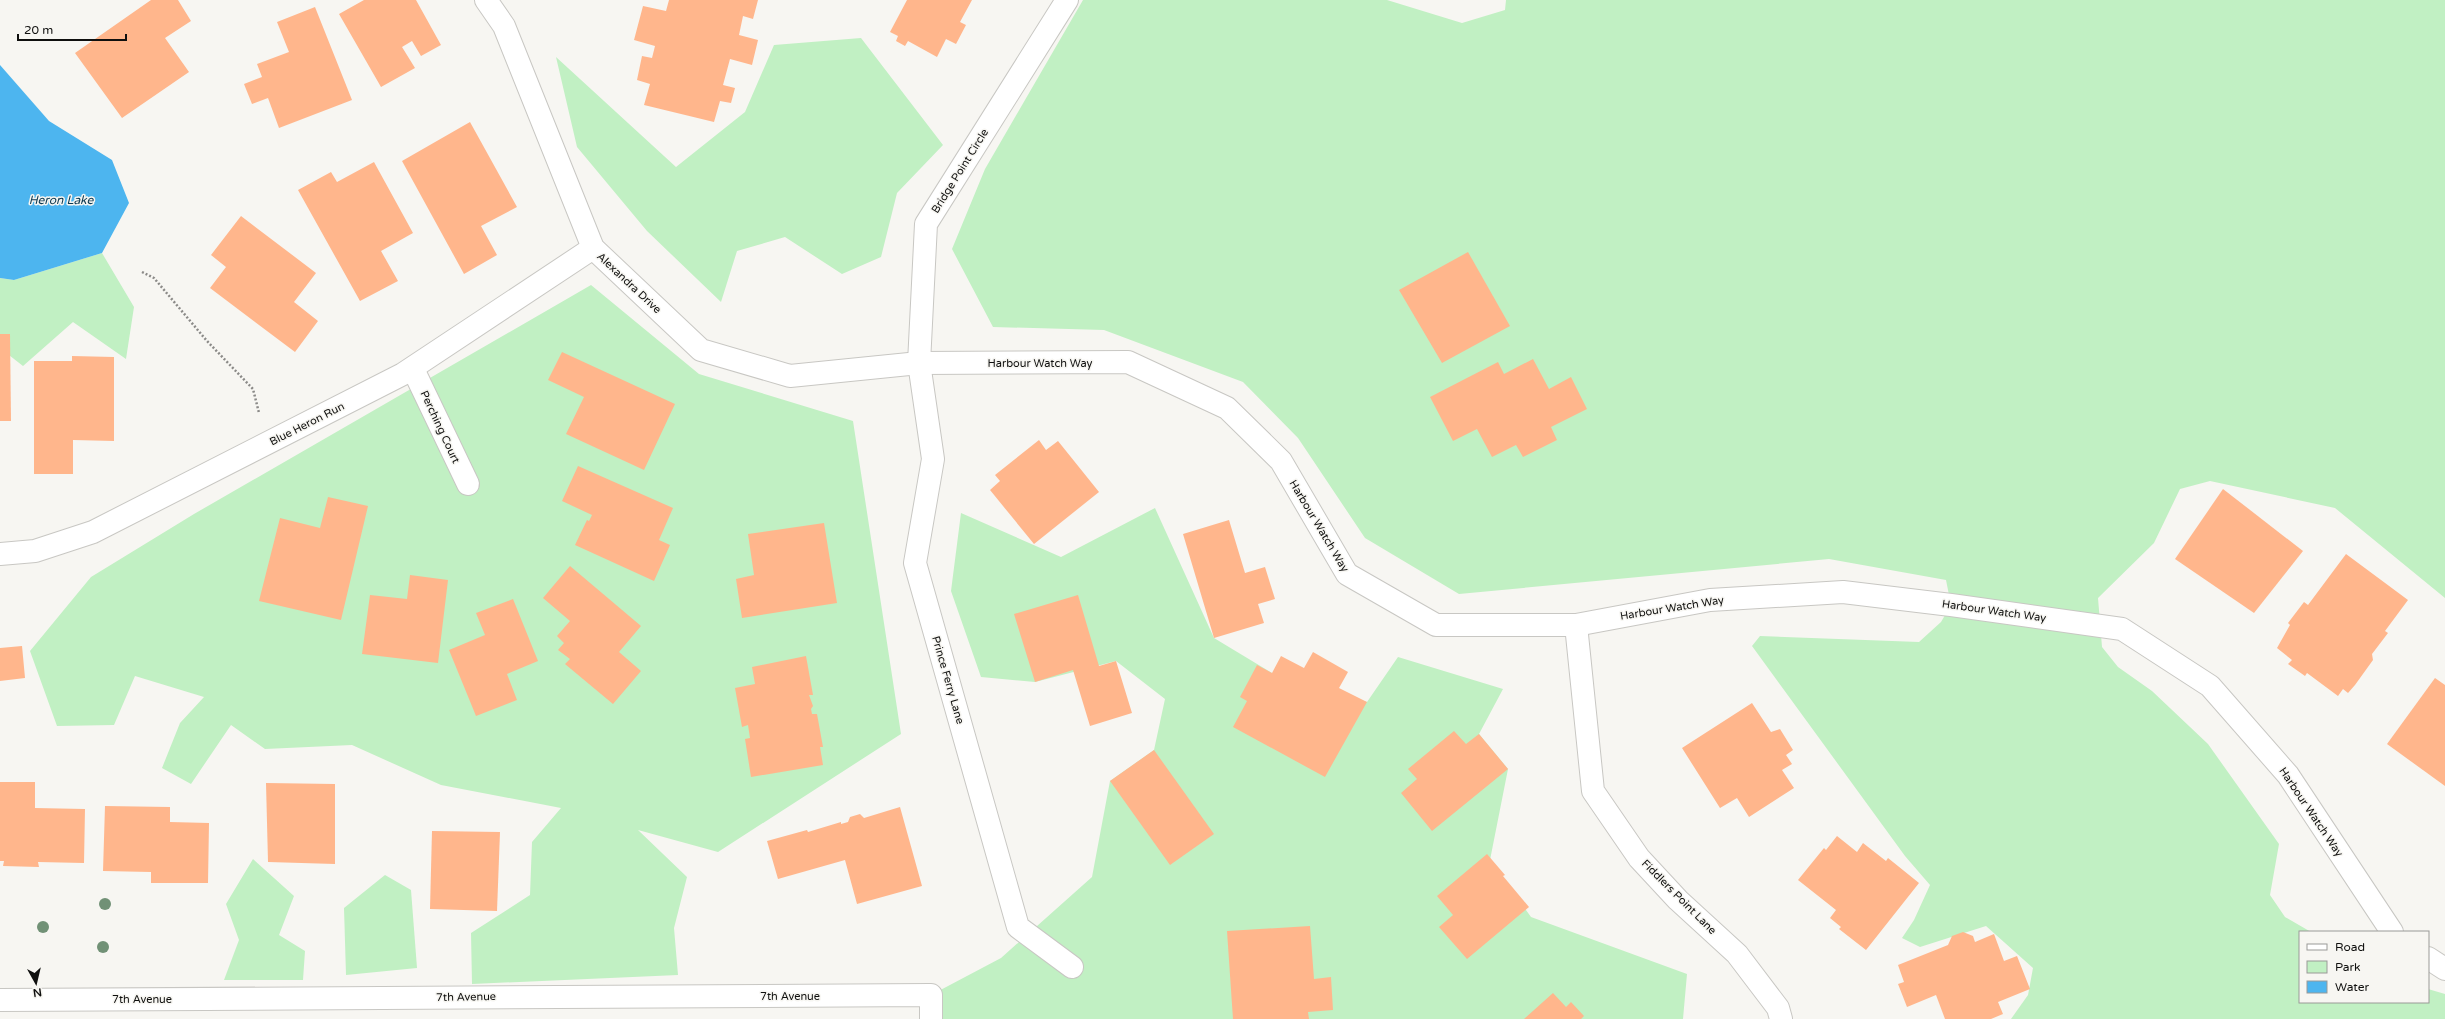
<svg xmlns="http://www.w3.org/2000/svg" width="2445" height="1019" font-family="'Varela Round',sans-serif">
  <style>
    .green { fill: #c1f0c3 }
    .water { fill: #4db5ef }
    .building { fill: #ffb68c }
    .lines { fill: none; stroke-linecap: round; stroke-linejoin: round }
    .street-casing { stroke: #c8c7c3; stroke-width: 24 }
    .path { stroke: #8b8a88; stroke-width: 2.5; stroke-dasharray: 2 2; stroke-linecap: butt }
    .street { stroke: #fff; stroke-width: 22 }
    .tree { fill: #719176 }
    .labels { text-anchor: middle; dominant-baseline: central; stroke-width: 3; stroke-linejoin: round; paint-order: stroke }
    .street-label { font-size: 11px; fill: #0f0f0e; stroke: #f7f6f2 }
    .water-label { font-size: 12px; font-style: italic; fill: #0a374f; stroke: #f7f6f2 }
  </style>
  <rect width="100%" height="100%" fill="#f7f6f2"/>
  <g class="green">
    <path d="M 1083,0 L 1387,0 L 1462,23 L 1505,10 L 1506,0 L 2445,0 L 2445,598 L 2335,508 L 2210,481 L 2180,489 L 2154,543 L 2098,598 L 2102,647 L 2118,667 L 2152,691 L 2208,744 L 2279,844 L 2270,895 L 2285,917 L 2311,932 L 2300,932 L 2300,1002 L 2428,1002 L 2428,989 L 2445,994 L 2445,1019 L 2011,1019 L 2028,995 L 2033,968 L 1986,926 L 1920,947 L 1902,938 L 1914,920 L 1930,885 L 1905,856 L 1752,646 L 1760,636 L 1919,642 L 1941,622 L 1951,605 L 1946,580 L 1829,559 L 1459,594 L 1365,538 L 1298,438 L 1243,382 L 1104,330 L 993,327 L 952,249 L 985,169 Z"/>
    <path d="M 861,38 L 943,145 L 897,193 L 881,257 L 842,274 L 785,237 L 737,251 L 721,302 L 647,231 L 577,147 L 556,57 L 676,167 L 745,112 L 774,45 Z"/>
    <path d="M 102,253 L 134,307 L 126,359 L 73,322 L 23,366 L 0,348 L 0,278 L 14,280 Z"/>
    <path d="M 591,285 L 699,374 L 853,421 L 901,734 L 718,852 L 638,830 L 687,877 L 674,928 L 678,975 L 472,984 L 471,933 L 530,895 L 532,842 L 561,808 L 441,785 L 352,745 L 265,749 L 231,725 L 191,784 L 162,768 L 180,723 L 204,697 L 135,676 L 114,725 L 57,726 L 30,651 L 91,577 L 194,514 Z"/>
    <path d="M 1155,508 L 1214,638 L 1272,673 L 1367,702 L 1398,657 L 1503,689 L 1479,734 L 1508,769 L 1490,860 L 1531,917 L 1687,974 L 1683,1019 L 931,1019 L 931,995 L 1001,958 L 1092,877 L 1110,781 L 1154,750 L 1165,699 L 1116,661 L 1035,682 L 981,677 L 951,591 L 961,513 L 1061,557 Z"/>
    <path d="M 253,859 L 294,896 L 279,935 L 305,951 L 303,980 L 224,980 L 239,940 L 226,904 Z"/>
    <path d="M 385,875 L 411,890 L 417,968 L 346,975 L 344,908 Z"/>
  </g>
  <path class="water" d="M 0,65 L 49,121 L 112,160 L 129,203 L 102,253 L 14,280 L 0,278 Z"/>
  <g class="building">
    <path d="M 151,0 L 178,0 L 191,21 L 165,38 L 189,72 L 122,118 L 75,53 Z"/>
    <path d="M 364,0 L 416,0 L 441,45 L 421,56 L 412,41 L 402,47 L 415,68 L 381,87 L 339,14 Z"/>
    <path d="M 669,0 L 758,0 L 753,19 L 743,16 L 739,35 L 758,40 L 752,65 L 730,59 L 723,85 L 735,88 L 731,103 L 720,101 L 714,122 L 644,105 L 650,84 L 637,80 L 642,56 L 652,58 L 655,46 L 634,40 L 643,6 L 666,11 Z"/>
    <path d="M 907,0 L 972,0 L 960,22 L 966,25 L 956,44 L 946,39 L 937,57 L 908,41 L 905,46 L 896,41 L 898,36 L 890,32 Z"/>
    <path d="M 315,7 L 352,100 L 279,128 L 268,98 L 252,104 L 244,84 L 262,77 L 257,64 L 289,52 L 277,22 Z"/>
    <path d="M 470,122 L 517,207 L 481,226 L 497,255 L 464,274 L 402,161 Z"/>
    <path d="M 374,162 L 413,233 L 381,251 L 398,281 L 360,301 L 298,190 L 331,172 L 337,182 Z"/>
    <path d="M 241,216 L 316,273 L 294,302 L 318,321 L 295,352 L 210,288 L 226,267 L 211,255 Z"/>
    <path d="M 1468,252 L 1510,326 L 1442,363 L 1399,290 Z"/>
    <path d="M 0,334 L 10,334 L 11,421 L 0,421 Z"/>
    <path d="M 562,352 L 675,404 L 644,470 L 566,434 L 584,397 L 548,380 Z"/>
    <path d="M 72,356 L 114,357 L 114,441 L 73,440 L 73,474 L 34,474 L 34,361 L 72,361 Z"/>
    <path d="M 1533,359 L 1549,389 L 1571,377 L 1587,409 L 1551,427 L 1557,440 L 1523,457 L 1516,445 L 1492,457 L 1477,429 L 1453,441 L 1430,397 L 1498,362 L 1504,374 Z"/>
    <path d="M 1039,440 L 1046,450 L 1058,441 L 1099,492 L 1034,544 L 990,490 L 1000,481 L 995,475 Z"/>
    <path d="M 578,466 L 673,508 L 659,540 L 670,545 L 654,581 L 575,545 L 587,520 L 589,521 L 592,515 L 562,501 Z"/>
    <path d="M 2223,489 L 2303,551 L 2254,613 L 2175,559 Z"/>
    <path d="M 328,497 L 368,506 L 341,620 L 259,601 L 280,518 L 320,528 Z"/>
    <path d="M 1229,520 L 1245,573 L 1265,567 L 1275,599 L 1258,604 L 1264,623 L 1214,638 L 1183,534 Z"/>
    <path d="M 824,523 L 837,603 L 742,618 L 736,579 L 754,575 L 748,534 Z"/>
    <path d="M 2346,554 L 2408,600 L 2385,631 L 2388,633 L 2372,654 L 2373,660 L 2355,685 L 2348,693 L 2343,689 L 2338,696 L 2307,673 L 2305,676 L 2288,664 L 2292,660 L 2277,648 L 2290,625 L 2288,623 L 2304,602 L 2308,605 Z"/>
    <path d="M 570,566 L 641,626 L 619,652 L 641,671 L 613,704 L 565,664 L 570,659 L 558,650 L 564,643 L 557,636 L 570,621 L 543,598 Z"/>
    <path d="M 410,575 L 448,580 L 438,663 L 362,654 L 370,595 L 407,599 Z"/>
    <path d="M 1078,595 L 1099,666 L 1116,661 L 1132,713 L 1090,726 L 1073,670 L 1035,682 L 1014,614 Z"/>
    <path d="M 513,599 L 538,661 L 507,674 L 517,700 L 476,716 L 449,650 L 485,635 L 476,613 Z"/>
    <path d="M 22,646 L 25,678 L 0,681 L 0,648 Z"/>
    <path d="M 1313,652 L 1348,672 L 1339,688 L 1367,702 L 1325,777 L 1233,727 L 1247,701 L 1240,697 L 1257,665 L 1272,673 L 1281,656 L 1304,668 Z"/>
    <path d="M 806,656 L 813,695 L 809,695 L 813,706 L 811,709 L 812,714 L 817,714 L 823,747 L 820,747 L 823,765 L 751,777 L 745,739 L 750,738 L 748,725 L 742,727 L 735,688 L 755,684 L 752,667 Z"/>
    <path d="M 2435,678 L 2445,685 L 2445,786 L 2387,744 Z"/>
    <path d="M 1752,703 L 1771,732 L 1780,729 L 1793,750 L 1786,755 L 1792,764 L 1782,770 L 1794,788 L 1749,817 L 1737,798 L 1720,808 L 1682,748 Z"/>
    <path d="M 1454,731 L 1466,744 L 1479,734 L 1508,769 L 1432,831 L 1401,793 L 1417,779 L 1408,769 Z"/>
    <path d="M 1154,750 L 1214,834 L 1170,865 L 1110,781 Z"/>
    <path d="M 0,782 L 35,782 L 35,808 L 85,809 L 84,863 L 38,862 L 39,867 L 3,866 L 4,861 L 0,861 Z"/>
    <path d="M 266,783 L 335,784 L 335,864 L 268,862 Z"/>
    <path d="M 105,806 L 170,807 L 170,822 L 209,823 L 208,883 L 151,883 L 151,872 L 103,871 Z"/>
    <path d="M 900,807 L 922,886 L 857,904 L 845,860 L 778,879 L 767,841 L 807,830 L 808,832 L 841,822 L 841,824 L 848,822 L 850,817 L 860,814 L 864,818 Z"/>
    <path d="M 432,831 L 500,832 L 497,911 L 430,909 Z"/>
    <path d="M 1837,836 L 1857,852 L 1863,843 L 1886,861 L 1888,858 L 1919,883 L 1866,950 L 1839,929 L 1841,927 L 1830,918 L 1836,910 L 1798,880 L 1824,848 L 1826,850 Z"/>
    <path d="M 1487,854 L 1505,875 L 1503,876 L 1529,907 L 1467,959 L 1439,927 L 1453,915 L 1437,896 Z"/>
    <path d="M 1310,926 L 1314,979 L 1331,977 L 1333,1010 L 1308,1012 L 1309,1019 L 1233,1019 L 1227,931 Z"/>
    <path d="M 1963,932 L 1973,936 L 1975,942 L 1994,934 L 2004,961 L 2017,956 L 2030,989 L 1998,1002 L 2003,1014 L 1991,1019 L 1945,1019 L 1936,995 L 1907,1007 L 1898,984 L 1904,982 L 1898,965 L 1948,945 L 1952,936 Z"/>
    <path d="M 1553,993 L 1566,1007 L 1571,1002 L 1584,1016 L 1581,1019 L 1524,1019 Z"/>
  </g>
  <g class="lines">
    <defs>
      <g id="street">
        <path d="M 486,0 L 504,26 L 593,248 L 701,350 L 790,376 L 919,363 L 1128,362 L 1227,408 L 1281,461 L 1347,574 L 1436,625 L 1576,625 L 1710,600 L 1843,592 L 1951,605 L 2122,629 L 2210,686 L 2288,775 L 2392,932"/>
        <path d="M 1067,0 L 926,224 L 919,363 L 933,459 L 915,563 L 1018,927 L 1072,967"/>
        <path d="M 413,369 L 468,484"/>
        <path d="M 0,554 L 35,551 L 93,532 L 403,374 L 593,248"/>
        <path d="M 1576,625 L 1593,791 L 1639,858 L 1678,900 L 1737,954 L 1778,1008 L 1781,1019"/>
        <path d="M 2428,958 L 2445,969"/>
        <path d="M 0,1000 L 931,995 L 931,1019"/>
      </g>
    </defs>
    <use href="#street" class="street-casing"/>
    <path class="path" d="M 142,272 L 154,278 L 207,341 L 253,389 L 259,413"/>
    <use href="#street" class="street"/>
  </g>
  <g class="tree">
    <circle cx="105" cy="904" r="6"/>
    <circle cx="43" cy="927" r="6"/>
    <circle cx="103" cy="947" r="6"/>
  </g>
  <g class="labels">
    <g class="street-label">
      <text transform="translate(960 171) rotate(-58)">Bridge Point Circle</text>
      <text transform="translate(629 283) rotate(43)">Alexandra Drive</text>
      <text x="1040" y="363">Harbour Watch Way</text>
      <text transform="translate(307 424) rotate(-27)">Blue Heron Run</text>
      <text transform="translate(440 427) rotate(65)">Perching Court</text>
      <text transform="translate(1319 526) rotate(59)">Harbour Watch Way</text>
      <text transform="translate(1672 608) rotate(-9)">Harbour Watch Way</text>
      <text transform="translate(1994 611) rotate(8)">Harbour Watch Way</text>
      <text transform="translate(948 680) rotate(74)">Prince Ferry Lane</text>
      <text transform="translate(2311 812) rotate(56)">Harbour Watch Way</text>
      <text transform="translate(1679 897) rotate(45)">Fiddlers Point Lane</text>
      <text x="790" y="996">7th Avenue</text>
      <text transform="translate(466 997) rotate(-1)">7th Avenue</text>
      <text x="142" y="999">7th Avenue</text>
    </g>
    <g class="water-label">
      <text x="61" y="200">Heron Lake</text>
    </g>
  </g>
  <rect x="2299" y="931" width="130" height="72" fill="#f7f6f2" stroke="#9a9a97"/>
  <rect x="2307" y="944" width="20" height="6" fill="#ffffff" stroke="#9a9a97"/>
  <text x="2335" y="951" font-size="12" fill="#0f0f0e">Road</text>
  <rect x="2307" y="961" width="20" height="12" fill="#c1f0c3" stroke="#9a9a97"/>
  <text x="2335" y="971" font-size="12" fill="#0f0f0e">Park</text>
  <rect x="2307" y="981" width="20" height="12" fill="#4db5ef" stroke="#9a9a97"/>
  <text x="2335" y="991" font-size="12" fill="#0f0f0e">Water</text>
  <g transform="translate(36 983) rotate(172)" stroke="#f7f6f2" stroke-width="3" paint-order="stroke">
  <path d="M0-3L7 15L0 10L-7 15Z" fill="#0f0f0e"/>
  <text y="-6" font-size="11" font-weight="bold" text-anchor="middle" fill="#0f0f0e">N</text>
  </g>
  <path d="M18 34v6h108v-6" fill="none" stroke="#0f0f0e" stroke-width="2"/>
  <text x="24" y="34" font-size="12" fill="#0f0f0e" stroke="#f7f6f2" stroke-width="3" paint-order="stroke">20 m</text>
</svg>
